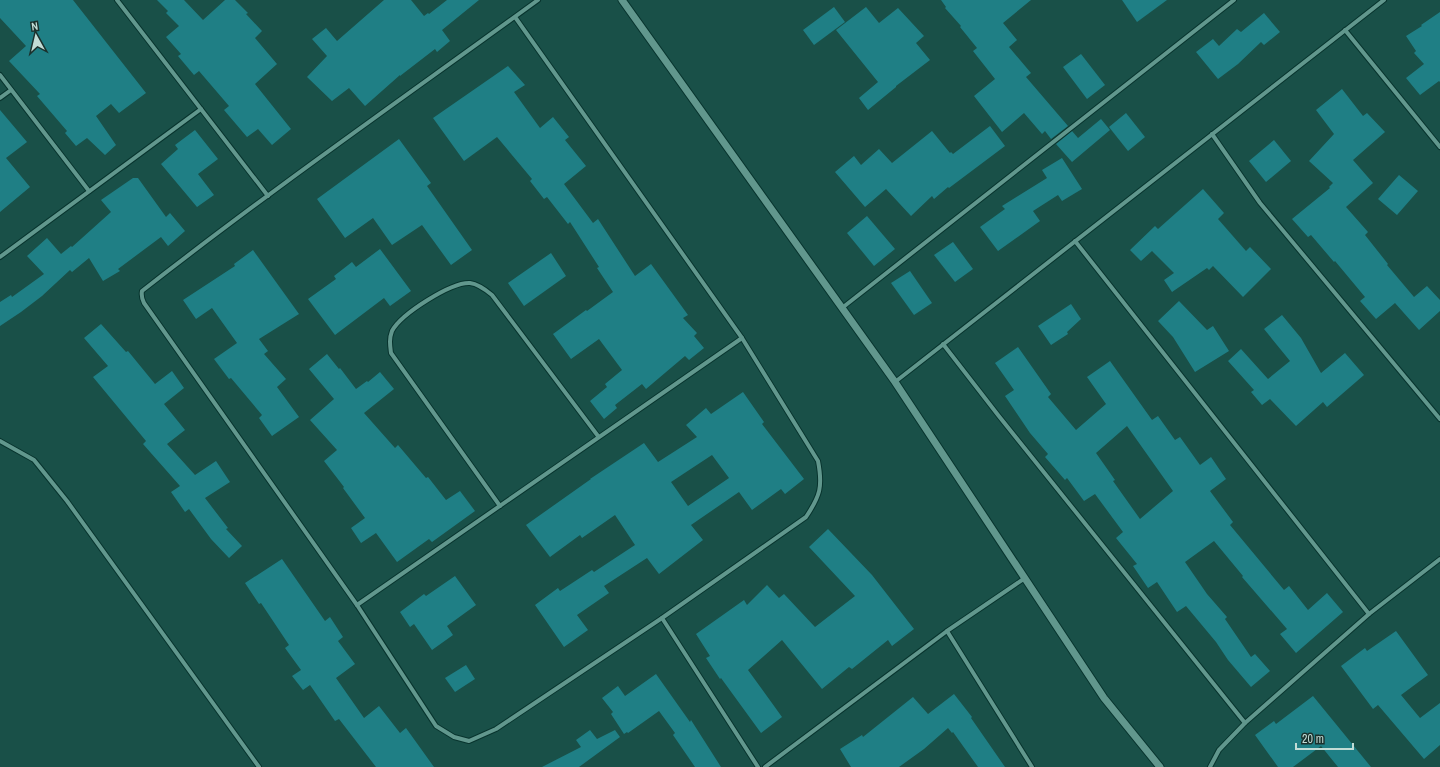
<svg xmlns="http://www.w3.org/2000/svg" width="1440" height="767" font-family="'Archivo Narrow',sans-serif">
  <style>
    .building { fill: #1f7f85; fill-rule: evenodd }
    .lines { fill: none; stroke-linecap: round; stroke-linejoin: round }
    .minor-casing { stroke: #08342e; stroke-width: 6 }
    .tertiary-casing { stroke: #08342e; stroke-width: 9 }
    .minor { stroke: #61978d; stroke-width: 4 }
    .tertiary { stroke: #61978d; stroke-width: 7 }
  </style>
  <rect width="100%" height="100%" fill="#195048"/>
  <g class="building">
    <path d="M 0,0 L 73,0 L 146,93 L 119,113 L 111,104 L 96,116 L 116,145 L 105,155 L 87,138 L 76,146 L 65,133 L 67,131 L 37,96 L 40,94 L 9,61 L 26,46 L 0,18 Z"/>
    <path d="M 157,0 L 184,0 L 203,20 L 225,0 L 235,0 L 248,13 L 246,14 L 262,31 L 255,38 L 277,64 L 255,84 L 291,129 L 272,145 L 258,129 L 247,137 L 224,110 L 229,106 L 199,71 L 194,75 L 178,56 L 181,54 L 166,37 L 179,26 L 166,13 L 168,11 Z"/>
    <path d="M 384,0 L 411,0 L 424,16 L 428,13 L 429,14 L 447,0 L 479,0 L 442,30 L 450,41 L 437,52 L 435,49 L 400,76 L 400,75 L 365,106 L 349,88 L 332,101 L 307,77 L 327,56 L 312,39 L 326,28 L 337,41 Z"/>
    <path d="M 941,0 L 1031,0 L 1003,23 L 1017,40 L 1009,47 L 1031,73 L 1026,77 L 1068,126 L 1051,139 L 1045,131 L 1042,134 L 1024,113 L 1002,132 L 974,96 L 995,79 L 973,51 L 977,48 L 960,27 L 961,26 L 945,8 L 946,7 Z"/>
    <path d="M 1122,0 L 1167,0 L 1137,22 Z"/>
    <path d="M 834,7 L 845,22 L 814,45 L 803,30 Z"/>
    <path d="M 866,7 L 879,23 L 898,8 L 924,36 L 916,43 L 930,60 L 896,86 L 896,87 L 868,110 L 859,98 L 878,82 L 836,30 Z"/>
    <path d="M 1440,12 L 1440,82 L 1439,81 L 1420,95 L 1406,78 L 1424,64 L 1414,53 L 1416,51 L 1406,36 L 1422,26 L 1421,25 Z"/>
    <path d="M 1264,13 L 1280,32 L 1264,45 L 1261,42 L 1238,64 L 1218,79 L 1196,52 L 1213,39 L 1219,46 L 1237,29 L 1241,32 Z"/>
    <path d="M 1081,54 L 1105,85 L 1087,99 L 1063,67 Z"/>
    <path d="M 508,66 L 525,85 L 514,92 L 540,128 L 553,117 L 569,137 L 565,140 L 586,166 L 564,184 L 593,223 L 598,219 L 635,276 L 651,264 L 688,315 L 683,318 L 697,333 L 694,336 L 704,348 L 689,360 L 685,356 L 646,389 L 642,384 L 615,405 L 617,408 L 604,419 L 590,401 L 607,387 L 605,384 L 622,370 L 599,339 L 571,359 L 553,334 L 586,310 L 587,311 L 613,292 L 597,268 L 599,267 L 570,222 L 568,224 L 547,197 L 544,199 L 530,181 L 532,179 L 497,137 L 464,161 L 433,118 Z"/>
    <path d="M 1342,89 L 1363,116 L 1367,113 L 1385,132 L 1353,160 L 1373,183 L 1346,207 L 1368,232 L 1365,235 L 1388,264 L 1387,265 L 1414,297 L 1427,286 L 1440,300 L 1440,311 L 1419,330 L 1395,303 L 1376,319 L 1360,301 L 1365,297 L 1335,261 L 1334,262 L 1311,235 L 1308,237 L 1292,219 L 1330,188 L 1329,187 L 1333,183 L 1309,161 L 1334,134 L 1316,110 Z"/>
    <path d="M 0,110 L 27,142 L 6,158 L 30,187 L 0,212 Z"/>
    <path d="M 1126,113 L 1145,137 L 1128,151 L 1109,127 Z"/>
    <path d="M 1101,119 L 1110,130 L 1072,162 L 1056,144 L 1072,131 L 1078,138 Z"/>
    <path d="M 990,126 L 1005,146 L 949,188 L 948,187 L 934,199 L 932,196 L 911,216 L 886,189 L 865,207 L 835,172 L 854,156 L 861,165 L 879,149 L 892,163 L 932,131 L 950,153 L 951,152 L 953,154 Z"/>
    <path d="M 195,130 L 218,159 L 198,174 L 214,195 L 197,207 L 161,164 L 178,149 L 175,145 Z"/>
    <path d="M 399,139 L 431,183 L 427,186 L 472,250 L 451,265 L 422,225 L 392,245 L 373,218 L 345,238 L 317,199 Z"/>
    <path d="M 1274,140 L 1291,161 L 1266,182 L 1249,161 Z"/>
    <path d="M 1062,158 L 1082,189 L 1062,201 L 1058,195 L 1033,211 L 1040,221 L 998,251 L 980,227 L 1005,209 L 1002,206 L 1047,178 L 1042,170 Z"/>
    <path d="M 1399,175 L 1418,191 L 1397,215 L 1378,199 Z"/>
    <path d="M 133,178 L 138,178 L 166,217 L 170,213 L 185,231 L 168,246 L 161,237 L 118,269 L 120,271 L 103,281 L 89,258 L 72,272 L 70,270 L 42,296 L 21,312 L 0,326 L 0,302 L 11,295 L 12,297 L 44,274 L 27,256 L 47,238 L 61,254 L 71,246 L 72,247 L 111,212 L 101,200 Z"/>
    <path d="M 1203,189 L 1224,213 L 1218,219 L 1246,251 L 1250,247 L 1271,269 L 1243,297 L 1213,266 L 1209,270 L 1207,268 L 1172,292 L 1164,280 L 1174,273 L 1152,251 L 1141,261 L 1130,250 L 1155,226 L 1158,229 Z"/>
    <path d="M 867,216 L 895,249 L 874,266 L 847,233 Z"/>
    <path d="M 953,242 L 973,269 L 955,282 L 934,255 Z"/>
    <path d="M 380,249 L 411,291 L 390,306 L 384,298 L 335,335 L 308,299 L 336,279 L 334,276 L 352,262 L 356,267 Z"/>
    <path d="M 253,250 L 299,314 L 259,339 L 268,351 L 264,354 L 286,379 L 277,387 L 299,417 L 272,436 L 259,418 L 262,415 L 231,378 L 229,379 L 214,359 L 237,343 L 212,308 L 196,319 L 183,300 L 235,266 L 234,264 Z"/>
    <path d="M 551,253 L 566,276 L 524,306 L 508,283 Z"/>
    <path d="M 910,271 L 932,303 L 914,315 L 891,283 Z"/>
    <path d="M 1179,301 L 1207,330 L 1213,326 L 1229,351 L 1195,372 L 1173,337 L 1158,321 Z"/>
    <path d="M 1071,304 L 1081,319 L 1067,332 L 1068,334 L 1051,345 L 1038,326 Z"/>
    <path d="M 1282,315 L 1301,338 L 1321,373 L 1345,353 L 1364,375 L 1327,407 L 1323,402 L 1296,426 L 1270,399 L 1262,405 L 1251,392 L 1254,390 L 1228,361 L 1241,349 L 1268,379 L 1290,361 L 1264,329 Z"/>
    <path d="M 101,324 L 126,352 L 128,351 L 155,384 L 172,371 L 184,388 L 164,404 L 185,430 L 167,444 L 195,475 L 216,461 L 230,482 L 205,498 L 228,528 L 226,529 L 242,546 L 229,558 L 211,539 L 189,509 L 185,512 L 171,492 L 180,486 L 143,444 L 146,441 L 93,377 L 108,366 L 84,338 Z"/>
    <path d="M 1018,347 L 1051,394 L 1048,397 L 1076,430 L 1106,404 L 1087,377 L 1110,361 L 1152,420 L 1158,416 L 1175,440 L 1180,437 L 1200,465 L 1211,457 L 1226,479 L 1210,491 L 1233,522 L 1230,525 L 1284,590 L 1289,586 L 1308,610 L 1327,593 L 1343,612 L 1296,653 L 1280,634 L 1287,629 L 1242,577 L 1243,576 L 1214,541 L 1185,562 L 1207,594 L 1227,617 L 1225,619 L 1251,657 L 1255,654 L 1270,671 L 1251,687 L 1228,660 L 1216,642 L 1186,606 L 1177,612 L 1157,582 L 1148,588 L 1133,566 L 1137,564 L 1116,538 L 1123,532 L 1095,494 L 1084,501 L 1067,478 L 1065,480 L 1045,457 L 1048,454 L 1030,433 L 1005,396 L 1014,390 L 995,363 ZM 1127,426 L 1173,491 L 1140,519 L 1113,481 L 1115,480 L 1096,453 Z"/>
    <path d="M 327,354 L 339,369 L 340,368 L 356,389 L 367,381 L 368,382 L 380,372 L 394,389 L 364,413 L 395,448 L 398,445 L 426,478 L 428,477 L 446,500 L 460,491 L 475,511 L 432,542 L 429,539 L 397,562 L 376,533 L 361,543 L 351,528 L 365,518 L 343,488 L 344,487 L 324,461 L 337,450 L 310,420 L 334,399 L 309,369 Z"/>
    <path d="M 743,392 L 764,422 L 762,424 L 804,479 L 785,494 L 781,489 L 752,510 L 739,492 L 691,525 L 703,540 L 659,574 L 647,558 L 604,586 L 609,593 L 577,615 L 588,630 L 564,647 L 535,605 L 558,588 L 560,591 L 592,570 L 594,572 L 635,545 L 615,515 L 582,538 L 580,535 L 550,557 L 526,525 L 591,479 L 590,479 L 644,443 L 658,462 L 697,437 L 686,425 L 706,408 L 711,414 ZM 712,455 L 729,478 L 688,506 L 671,482 Z"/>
    <path d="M 828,529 L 872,575 L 914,629 L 892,646 L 888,640 L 852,669 L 849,667 L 822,689 L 782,640 L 748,670 L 782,717 L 761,733 L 721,678 L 720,679 L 706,658 L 710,656 L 696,634 L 744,600 L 747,605 L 767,585 L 779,598 L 784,594 L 815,627 L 855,596 L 809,547 Z"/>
    <path d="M 282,559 L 325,621 L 330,617 L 343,637 L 338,641 L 355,664 L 336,678 L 364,718 L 379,706 L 400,733 L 406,728 L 434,767 L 376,767 L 339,719 L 335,721 L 310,685 L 303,690 L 292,676 L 301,670 L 285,648 L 289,645 L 261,603 L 259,604 L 245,583 Z"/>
    <path d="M 455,576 L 476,605 L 447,626 L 453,635 L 432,650 L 414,624 L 410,627 L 400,612 L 424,594 L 426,596 Z"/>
    <path d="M 1396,631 L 1428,675 L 1401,695 L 1420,718 L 1440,703 L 1440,745 L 1424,759 L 1378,705 L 1373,709 L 1341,666 L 1365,648 L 1367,651 Z"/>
    <path d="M 466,665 L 475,679 L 455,692 L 445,678 Z"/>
    <path d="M 656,674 L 690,722 L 691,720 L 721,767 L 695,767 L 673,735 L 675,733 L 659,711 L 628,733 L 627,732 L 624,734 L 611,714 L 613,712 L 602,698 L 618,686 L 625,696 Z"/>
    <path d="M 954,694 L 972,717 L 971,718 L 1005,767 L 978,767 L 953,732 L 952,733 L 948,728 L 924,749 L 899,767 L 851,767 L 840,749 L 862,735 L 863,737 L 913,697 L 928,714 Z"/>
    <path d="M 1313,696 L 1371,767 L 1338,767 L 1321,746 L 1293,767 L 1278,767 L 1255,735 L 1274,721 L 1276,724 Z"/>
    <path d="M 590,730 L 597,739 L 615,730 L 620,737 L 579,767 L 542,767 L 581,747 L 576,740 Z"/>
  </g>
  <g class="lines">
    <defs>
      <g id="minor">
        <path d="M 117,0 L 268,196"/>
        <path d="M 515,17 L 742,338 L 818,461 C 823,487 820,496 806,517 L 662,618 L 496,729 L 469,741 L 454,737 L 436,726 L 357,605 L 144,303 C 142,299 141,296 142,291 C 271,190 406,96 538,0"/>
        <path d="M 1345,30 L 1440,147"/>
        <path d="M 0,75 L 89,191"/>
        <path d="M 0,98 L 11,90"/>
        <path d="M 1212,134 L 1260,203 L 1440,419"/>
        <path d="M 1075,241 L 1369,614"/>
        <path d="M 0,257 L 201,109"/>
        <path d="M 842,308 L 1234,0"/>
        <path d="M 943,344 L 998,415 L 1245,723"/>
        <path d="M 895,382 L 1384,0"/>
        <path d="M 0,441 L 34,460 L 67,501 L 259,767"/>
        <path d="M 500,506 L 391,353 C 390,345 389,339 392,331 C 401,314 451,282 470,283 C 478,284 486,290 492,295 L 598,436"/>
        <path d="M 357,605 L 742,338"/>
        <path d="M 662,618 L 758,767"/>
        <path d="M 947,631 L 1032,767"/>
        <path d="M 765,767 L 947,631 L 1025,578"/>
        <path d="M 1210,767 L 1219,750 L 1245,723 L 1369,614 L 1440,559"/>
      </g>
      <path id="tertiary" d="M 622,0 L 895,382 L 1104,698 L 1160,767"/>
    </defs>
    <use href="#minor" class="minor-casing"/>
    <use href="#tertiary" class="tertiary-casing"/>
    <use href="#minor" class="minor"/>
    <use href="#tertiary" class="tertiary"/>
  </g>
  <g transform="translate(36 36) rotate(352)" stroke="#1b312d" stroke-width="3" paint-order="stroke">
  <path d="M0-3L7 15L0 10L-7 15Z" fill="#c1dcd6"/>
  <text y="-6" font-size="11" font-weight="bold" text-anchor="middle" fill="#c1dcd6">N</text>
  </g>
  <path d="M1296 743v6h57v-6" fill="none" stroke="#c1dcd6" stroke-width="2"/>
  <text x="1302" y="743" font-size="12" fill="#c1dcd6" stroke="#1b312d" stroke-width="3" paint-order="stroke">20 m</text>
</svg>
